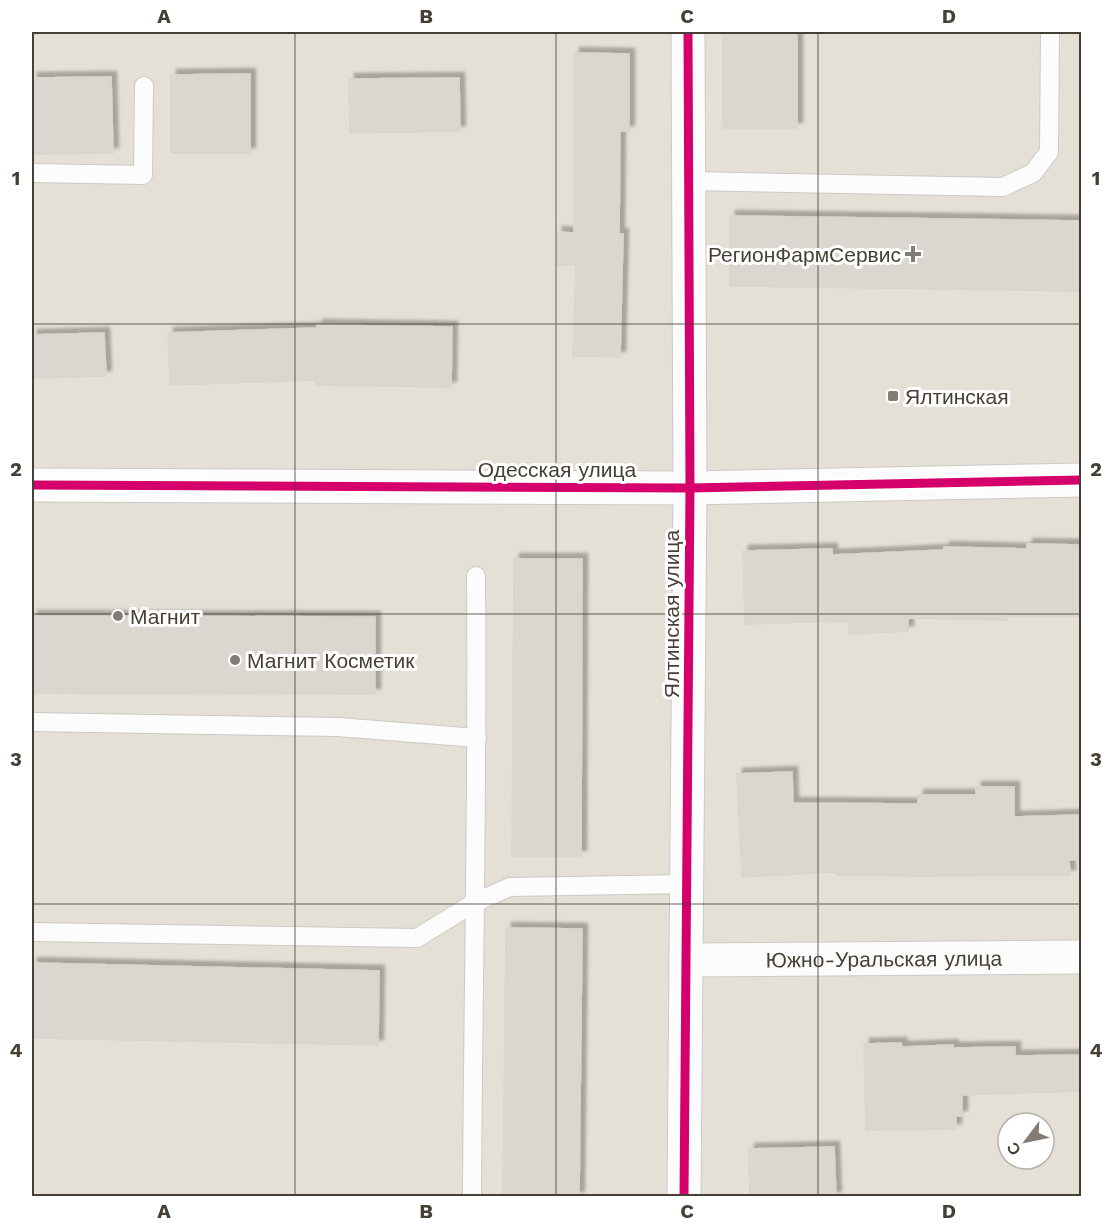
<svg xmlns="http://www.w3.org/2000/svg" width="1113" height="1228" font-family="'Work Sans',sans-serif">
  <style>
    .residential { fill: #e4e0d6; fill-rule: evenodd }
    .building { fill: #dad7d1; stroke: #d8d5cf; stroke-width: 1.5; filter: url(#shadow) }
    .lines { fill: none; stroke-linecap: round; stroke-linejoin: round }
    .service-casing { stroke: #cccac5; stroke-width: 20 }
    .minor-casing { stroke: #cccac5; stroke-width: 35 }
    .tertiary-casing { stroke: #cccac5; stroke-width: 35 }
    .service { stroke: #fdfcfc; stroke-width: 18 }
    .minor { stroke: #fdfcfc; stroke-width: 33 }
    .tertiary { stroke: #fdfcfc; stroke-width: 33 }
    .cycleway-casing { stroke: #fff; stroke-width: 13 }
    .cycleway { stroke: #d6006c; stroke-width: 9 }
    .grid { fill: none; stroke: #463f35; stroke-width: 1.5; stroke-opacity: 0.55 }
    .poi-dot { fill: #827c74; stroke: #fff; stroke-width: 2 }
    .labels { text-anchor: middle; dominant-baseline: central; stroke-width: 6; stroke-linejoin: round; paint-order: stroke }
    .poi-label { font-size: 21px; fill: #463f35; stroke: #fff; text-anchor: start }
    .street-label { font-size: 21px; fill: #463f35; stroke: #fff }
    .neatline { fill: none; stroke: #463f35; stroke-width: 2 }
    .grid-label { font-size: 20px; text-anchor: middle; font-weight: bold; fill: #463f35 }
  </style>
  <defs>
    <filter id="shadow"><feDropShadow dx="5.5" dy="-5.5" stdDeviation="1.5" flood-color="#0004"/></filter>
  </defs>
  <rect width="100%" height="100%" fill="#f0eee9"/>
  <path class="residential" d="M 32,32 L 1081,32 L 1081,1196 L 32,1196 ZM 1008,1123 L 1044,1123 L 1044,1159 L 1008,1159 Z"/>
  <g class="building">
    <rect x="723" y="32" width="74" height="96"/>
    <path d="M 574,53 L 629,54 L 629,131 L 620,131 L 619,234 L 623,234 L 620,357 L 573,356 L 576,265 L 557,265 L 557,232 L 574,233 Z"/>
    <path d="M 250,74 L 250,153 L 171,153 L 171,75 Z"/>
    <path d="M 111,77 L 113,153 L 32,154 L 32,78 Z"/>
    <path d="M 459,78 L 460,131 L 350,133 L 349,79 Z"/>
    <path d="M 730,216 L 1082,221 L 1082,291 L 730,286 Z"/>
    <path d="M 317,325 L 452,327 L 451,387 L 316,385 L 316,380 L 170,385 L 168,333 L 317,328 Z"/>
    <path d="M 104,333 L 106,376 L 32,378 L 32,335 Z"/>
    <path d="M 1027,544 L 1082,545 L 1082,616 L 1007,616 L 1007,620 L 908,618 L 908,631 L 849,634 L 849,621 L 745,624 L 743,551 L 832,549 L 832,555 L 944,550 L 944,547 L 1027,549 Z"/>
    <path d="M 514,559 L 582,559 L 581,856 L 512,856 Z"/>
    <path d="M 32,616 L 375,617 L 375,694 L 32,693 Z"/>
    <path d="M 792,772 L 793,803 L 918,804 L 918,795 L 976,795 L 976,787 L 1014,787 L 1014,817 L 1080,815 L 1081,859 L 1069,860 L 1070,875 L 918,876 L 837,875 L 837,872 L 742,877 L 737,774 Z"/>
    <path d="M 506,928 L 582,929 L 579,1197 L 503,1197 Z"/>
    <path d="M 32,963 L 379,971 L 378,1045 L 32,1038 Z"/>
    <path d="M 901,1043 L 902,1047 L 953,1045 L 953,1048 L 1015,1047 L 1015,1056 L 1082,1055 L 1082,1091 L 962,1095 L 962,1116 L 956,1116 L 956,1129 L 866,1130 L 864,1044 Z"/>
    <path d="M 834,1147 L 836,1197 L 750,1197 L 749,1149 Z"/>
  </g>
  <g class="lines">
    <defs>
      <g id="service">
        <path d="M 32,173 L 143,175 L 144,86"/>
        <path d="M 690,181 L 1003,187 L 1033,173 L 1049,152 L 1050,32"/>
        <path d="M 32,722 L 338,727 L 477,738"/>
        <path d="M 32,932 L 417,938 L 474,903 L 510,887 L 687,884"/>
        <path d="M 472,1196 C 473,990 478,783 476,576"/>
      </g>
      <g id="minor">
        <path id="s1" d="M 686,960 L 1082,957"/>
        <path d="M 684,1196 L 690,488 L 688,32"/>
      </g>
      <path id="tertiary" d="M 32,485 L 690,488 L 1082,480"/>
    </defs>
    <use href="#service" class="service-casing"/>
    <use href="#minor" class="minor-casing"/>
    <use href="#tertiary" class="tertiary-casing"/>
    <use href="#service" class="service"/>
    <use href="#minor" class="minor"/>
    <use href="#tertiary" class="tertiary"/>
    <defs>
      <g id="cycleway">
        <path d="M 32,485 L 690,488 L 1082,480"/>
        <path d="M 684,1196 L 690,488 L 688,32"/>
      </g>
    </defs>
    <use href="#cycleway" class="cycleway-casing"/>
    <use href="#cycleway" class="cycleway"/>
  </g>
  <path class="grid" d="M 295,32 L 295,1196M 556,32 L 556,1196M 818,32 L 818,1196M 32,324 L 1082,324M 32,614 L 1082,614M 32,904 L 1082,904"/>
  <g class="poi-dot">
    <path d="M910 245h6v6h6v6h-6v6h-6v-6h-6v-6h6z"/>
    <rect x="887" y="390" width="12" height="12" rx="3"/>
    <circle cx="118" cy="616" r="6"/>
    <circle cx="235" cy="660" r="6"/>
  </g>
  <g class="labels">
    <g class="poi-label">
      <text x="901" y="254" text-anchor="end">РегионФармСервис</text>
      <text x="905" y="396">Ялтинская</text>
      <text x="130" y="616">Магнит</text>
      <text x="247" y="660">Магнит Косметик</text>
    </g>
    <g class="street-label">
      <text x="557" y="469">Одесская улица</text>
      <text transform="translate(671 614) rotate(-90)">Ялтинская улица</text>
      <text stroke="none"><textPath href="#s1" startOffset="198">Южно-Уральская улица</textPath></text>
    </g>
  </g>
  <rect width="1113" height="1228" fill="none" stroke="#ffffff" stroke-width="66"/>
  <g transform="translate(1026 1141) rotate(238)"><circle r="28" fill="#ffffff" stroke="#b5b2ae" stroke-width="1.5"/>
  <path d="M0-4.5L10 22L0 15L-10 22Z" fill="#827c74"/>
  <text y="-9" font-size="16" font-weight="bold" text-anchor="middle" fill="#463f35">С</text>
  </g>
  <rect x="33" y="33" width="1047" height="1162" class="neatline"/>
  <g class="grid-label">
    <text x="164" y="23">A</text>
    <text x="426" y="23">B</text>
    <text x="687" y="23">C</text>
    <text x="949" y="23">D</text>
    <text x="16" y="185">1</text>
    <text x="1096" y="185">1</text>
    <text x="16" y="476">2</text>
    <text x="1096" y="476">2</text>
    <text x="16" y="766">3</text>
    <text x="1096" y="766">3</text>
    <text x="16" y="1057">4</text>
    <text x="1096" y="1057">4</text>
    <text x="164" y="1218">A</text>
    <text x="426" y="1218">B</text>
    <text x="687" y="1218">C</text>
    <text x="949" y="1218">D</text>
  </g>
</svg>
